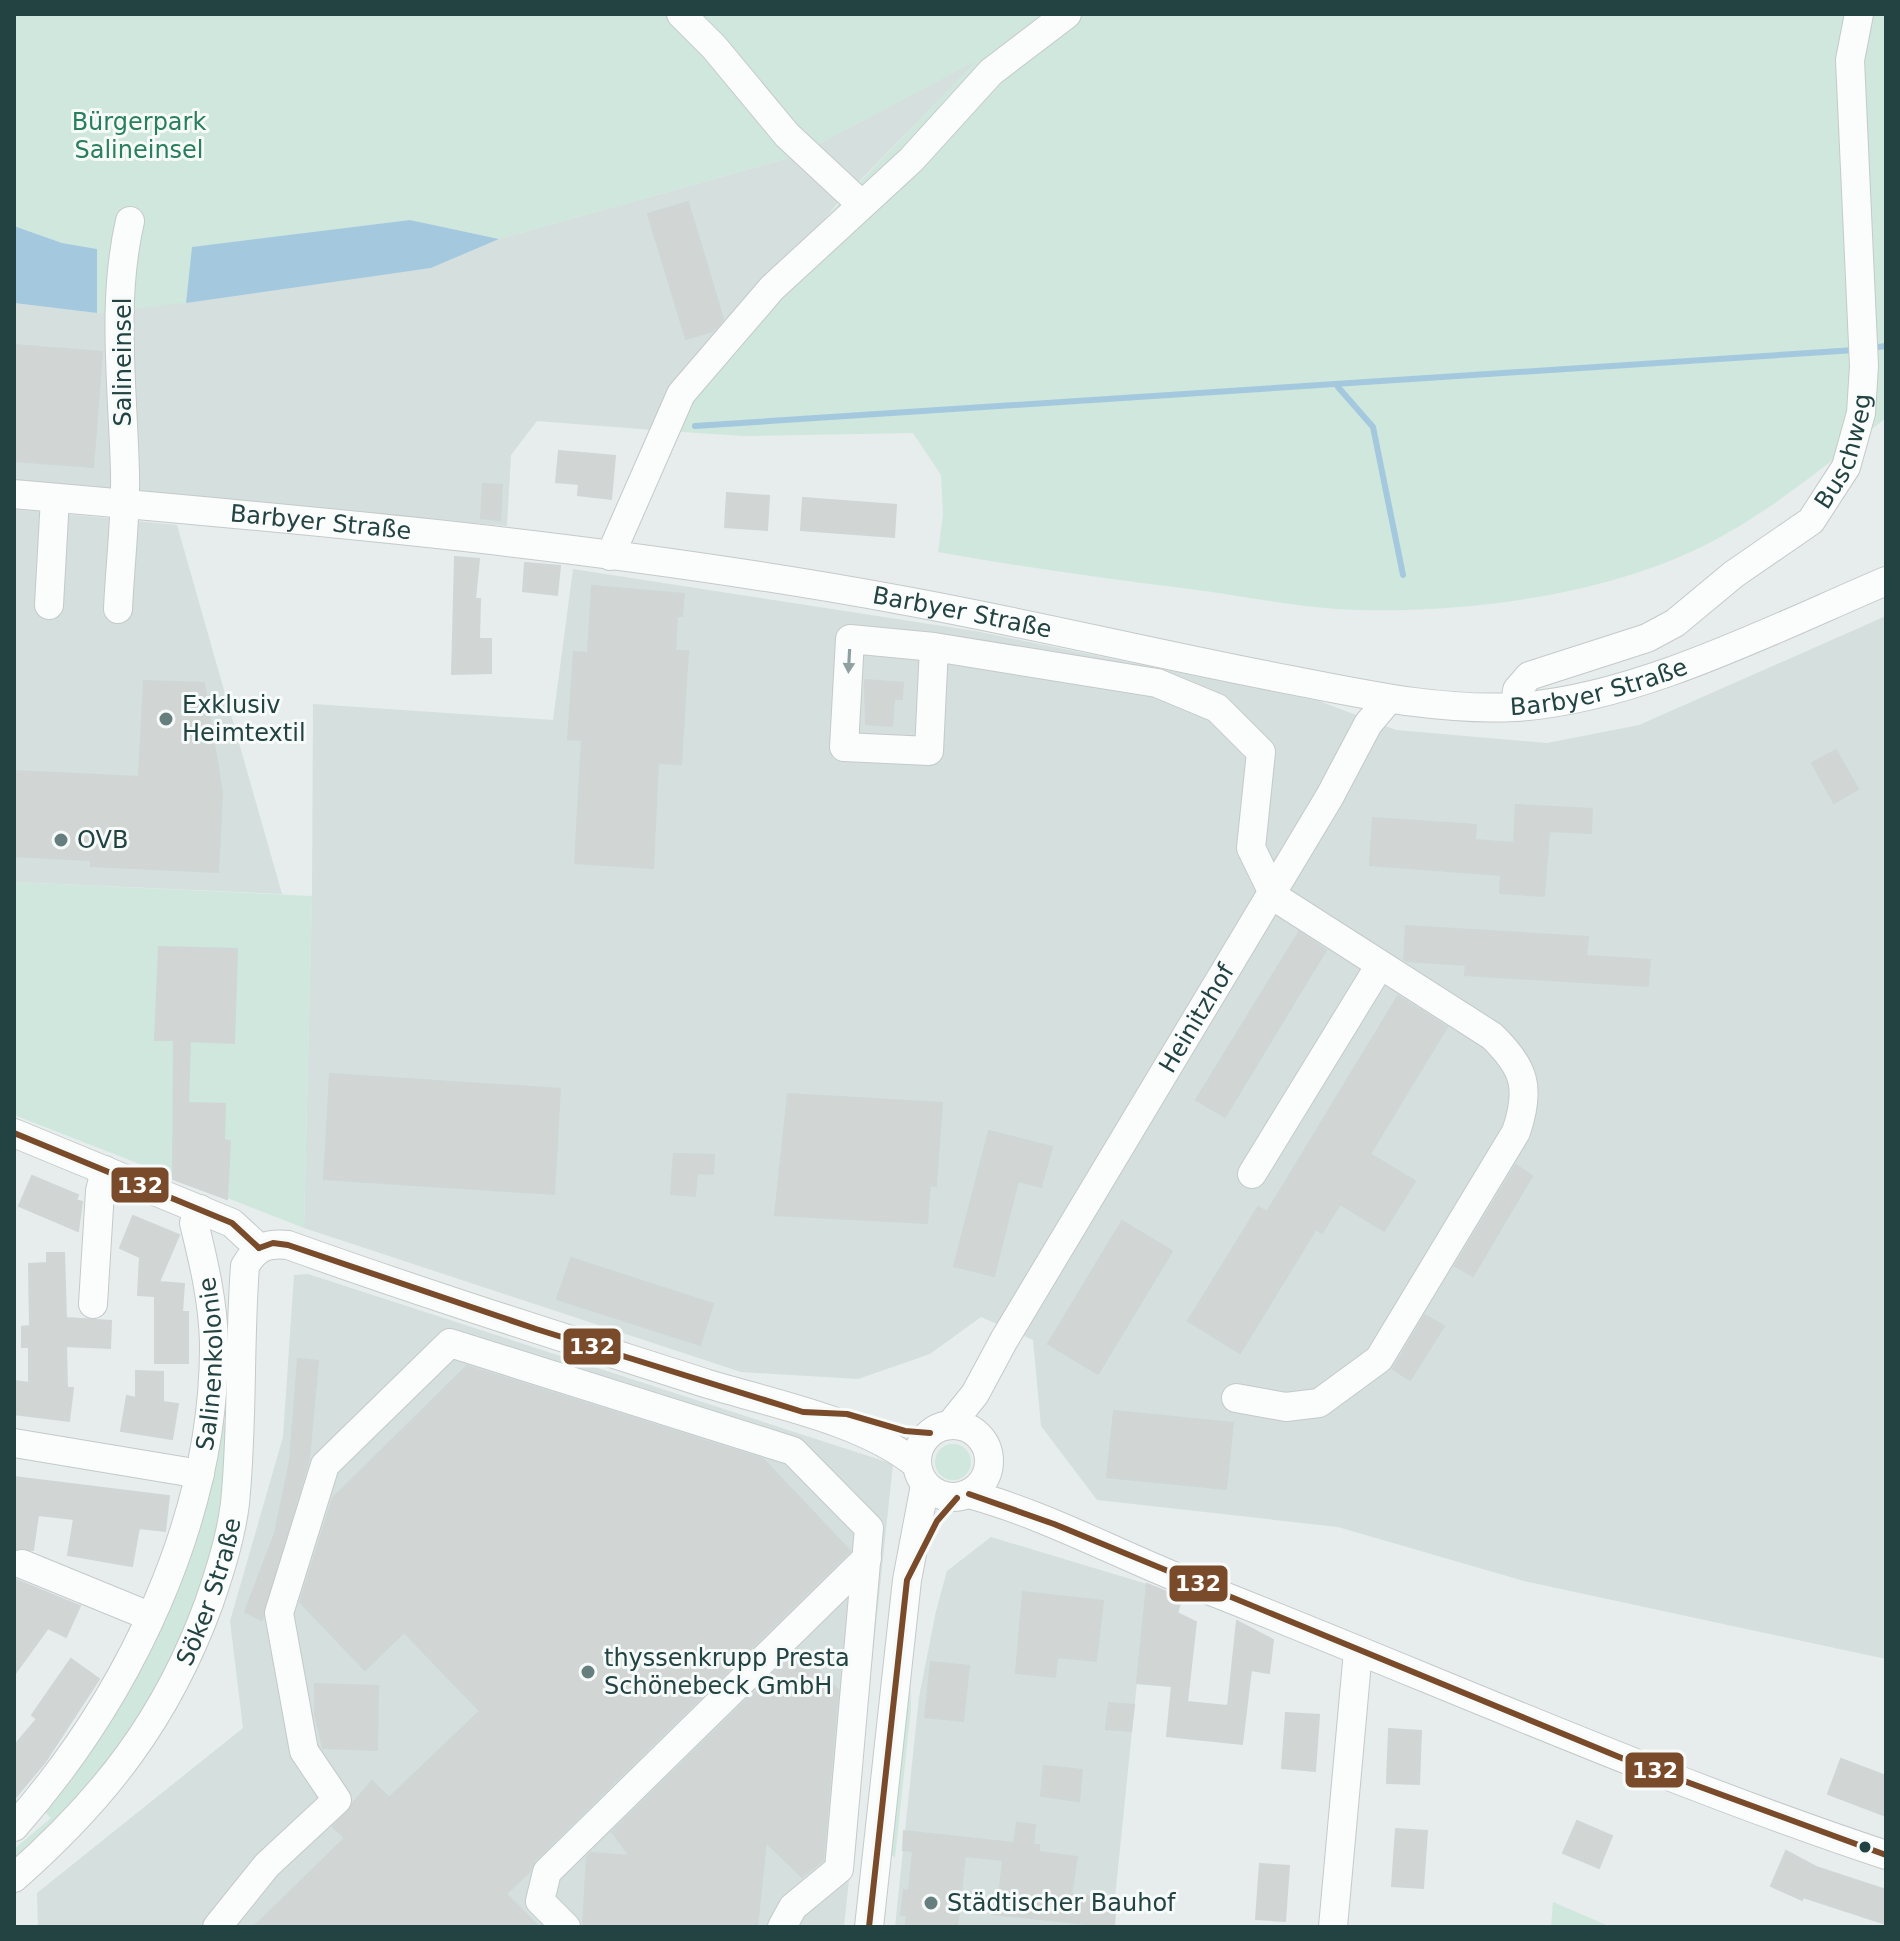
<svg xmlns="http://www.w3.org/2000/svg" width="1900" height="1941" font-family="'DejaVu Sans',sans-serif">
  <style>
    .built { fill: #d4dfde }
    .green { fill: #cfe7dc }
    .water { fill: #a4c9de }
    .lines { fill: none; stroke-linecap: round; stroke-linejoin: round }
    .stream { stroke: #a4c9de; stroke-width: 6 }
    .building { fill: #d1d6d5; stroke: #cfd6d5; stroke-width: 2 }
    .minor-casing { stroke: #c4cac9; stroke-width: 30 }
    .minor { stroke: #fbfcfc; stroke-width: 28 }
    .bus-1-casing { stroke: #f6fbfa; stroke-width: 12 }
    .bus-1 { stroke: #7a4b2a; stroke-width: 6 }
    .oneway { fill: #8ea09f }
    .poi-dot { fill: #677e7e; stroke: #f6fbfa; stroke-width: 3 }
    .bus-dot { fill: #224342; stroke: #f6fbfa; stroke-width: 3 }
    .labels { text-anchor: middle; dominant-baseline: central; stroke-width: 6; stroke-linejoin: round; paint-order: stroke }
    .park-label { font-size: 24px; fill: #287e5e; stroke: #f6fbfa }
    .street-label { font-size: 24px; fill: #224342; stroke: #f6fbfa }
    .poi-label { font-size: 24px; fill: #224342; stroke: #f6fbfa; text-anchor: start }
    .line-badge { stroke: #f6fbfa; stroke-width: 3 }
    .badge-label { font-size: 22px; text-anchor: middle; font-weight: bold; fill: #fff }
  </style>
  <rect width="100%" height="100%" fill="#e7edec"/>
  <g class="built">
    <path d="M 979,59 L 836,205 L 653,430 L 537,421 L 511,455 L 507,526 L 14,483 L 14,303 L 97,313 L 431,268 L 499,239 L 796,156 Z"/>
    <path d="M 14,509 L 177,525 L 282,894 L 14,882 Z"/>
    <path d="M 573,569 L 975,631 L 1319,701 L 1396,730 L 1547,743 L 1639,725 L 1886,616 L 1886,1659 L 1524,1581 L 1338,1527 L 1097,1500 L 1041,1426 L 1033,1340 L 981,1317 L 930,1354 L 858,1379 L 741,1372 L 304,1228 L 312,896 L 313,704 L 553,720 Z"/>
    <path d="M 308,1274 L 893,1464 L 844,1927 L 38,1927 L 37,1893 L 243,1728 L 230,1621 L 283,1437 L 294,1275 Z"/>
    <path d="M 991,1537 L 1147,1584 L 1112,1927 L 895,1927 L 919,1697 L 936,1611 L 947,1571 Z"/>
  </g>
  <g class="green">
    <path d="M 14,14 L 1886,14 L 1886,418 C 1830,461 1776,508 1713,541 C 1613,594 1472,613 1359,610 C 1303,609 1246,596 1190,589 C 1106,579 1022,567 938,552 L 943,515 L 941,475 L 913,433 L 743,436 L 653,430 L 730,317 L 976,61 L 796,156 L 499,239 L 410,220 L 193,247 L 186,303 L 97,313 L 97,249 L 62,243 L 14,226 Z"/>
    <path d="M 14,882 L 312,896 L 304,1228 L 14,1115 Z"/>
    <path d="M 221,1404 L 229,1449 L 223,1489 L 213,1546 L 179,1644 L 159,1685 L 90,1790 L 14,1860 L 14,1849 L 51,1818 L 41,1808 L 101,1727 Z"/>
    <circle cx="953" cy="1462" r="18"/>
    <path d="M 910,1673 L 911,1708 L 895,1858 L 888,1850 Z"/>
    <path d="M 1553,1902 L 1611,1927 L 1551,1927 Z"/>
  </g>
  <g class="water">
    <path d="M 410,220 L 499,239 L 431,268 L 186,303 L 192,247 Z"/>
    <path d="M 14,226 L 62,243 L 97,249 L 97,313 L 14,303 Z"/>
  </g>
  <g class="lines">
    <g class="stream">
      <path d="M 1870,348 L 1886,346"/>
      <path d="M 1338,387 L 1373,427 L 1403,575"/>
      <path d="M 695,426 L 1855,350"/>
    </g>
  </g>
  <g class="building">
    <path d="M 688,202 L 723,319 L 713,331 L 686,339 L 648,214 Z"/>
    <path d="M 14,345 L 102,352 L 93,467 L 14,461 Z"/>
    <path d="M 559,451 L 615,456 L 611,499 L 578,495 L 579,484 L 556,482 Z"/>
    <path d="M 483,484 L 502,485 L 500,520 L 481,518 Z"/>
    <path d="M 727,493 L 769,496 L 767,530 L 725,527 Z"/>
    <path d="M 803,498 L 896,505 L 894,537 L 801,530 Z"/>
    <path d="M 455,557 L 479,559 L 475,599 L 480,599 L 479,639 L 491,639 L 491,673 L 452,674 Z"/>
    <path d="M 525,563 L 560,566 L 557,595 L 523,591 Z"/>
    <path d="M 592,586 L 684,594 L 682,616 L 677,616 L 675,651 L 688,651 L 681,764 L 658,763 L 653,868 L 575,863 L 582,740 L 568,739 L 574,652 L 588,653 Z"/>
    <path d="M 865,680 L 903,683 L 902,699 L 894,699 L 892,726 L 866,724 Z"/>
    <path d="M 144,681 L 204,683 L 222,792 L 218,872 L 91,866 L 91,860 L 14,856 L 14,771 L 139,777 Z"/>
    <path d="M 1836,750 L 1858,789 L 1834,803 L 1812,763 Z"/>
    <path d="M 1516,805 L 1592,809 L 1591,833 L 1549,831 L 1544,896 L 1500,893 L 1501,875 L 1370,865 L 1373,818 L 1476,825 L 1475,840 L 1514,843 Z"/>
    <path d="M 1406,926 L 1588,937 L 1586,956 L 1650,960 L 1648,986 L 1465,975 L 1466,965 L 1407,961 L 1404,959 Z"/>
    <path d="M 1299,932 L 1326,950 L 1225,1117 L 1196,1100 Z"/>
    <path d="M 159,947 L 237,949 L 234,1043 L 190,1041 L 188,1103 L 225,1104 L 224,1140 L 230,1141 L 227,1199 L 173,1179 L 174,1040 L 155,1040 Z"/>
    <path d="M 1398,996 L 1447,1027 L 1370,1154 L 1415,1181 L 1384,1231 L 1340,1204 L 1322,1233 L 1316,1229 L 1240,1353 L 1188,1321 L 1258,1207 L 1267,1212 Z"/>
    <path d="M 330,1074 L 560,1089 L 554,1194 L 324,1179 Z"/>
    <path d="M 788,1094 L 942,1103 L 936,1186 L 930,1185 L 927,1223 L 775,1215 Z"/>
    <path d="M 989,1131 L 1052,1147 L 1041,1187 L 1018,1181 L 994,1276 L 954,1266 Z"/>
    <path d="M 674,1154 L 714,1155 L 713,1174 L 697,1173 L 695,1196 L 671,1194 Z"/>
    <path d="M 1516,1165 L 1532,1176 L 1473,1276 L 1455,1266 Z"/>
    <path d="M 32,1176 L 78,1195 L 76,1200 L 82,1202 L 78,1231 L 19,1206 Z"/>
    <path d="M 133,1216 L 179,1235 L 159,1282 L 184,1284 L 182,1312 L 188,1312 L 188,1363 L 155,1363 L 155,1293 L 154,1296 L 138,1295 L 140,1257 L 120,1248 Z"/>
    <path d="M 1122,1221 L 1172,1251 L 1098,1374 L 1048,1344 Z"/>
    <path d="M 47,1253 L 64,1253 L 66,1318 L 111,1321 L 110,1348 L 66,1346 L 67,1388 L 73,1388 L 69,1421 L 14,1414 L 14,1381 L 29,1383 L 29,1347 L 22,1347 L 22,1327 L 30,1326 L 29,1264 L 47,1263 Z"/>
    <path d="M 571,1258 L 713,1304 L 700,1345 L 557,1299 Z"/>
    <path d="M 1425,1315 L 1444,1326 L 1410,1380 L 1393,1369 Z"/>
    <path d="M 298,1359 L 318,1361 L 309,1459 L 262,1620 L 245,1612 L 275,1533 L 290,1461 Z"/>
    <path d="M 467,1366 L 763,1459 L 850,1551 L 535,1860 L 530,1871 L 506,1894 L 539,1927 L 254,1927 L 345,1838 L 333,1827 L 372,1781 L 389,1798 L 480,1711 L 404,1632 L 365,1670 L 300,1602 L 333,1498 Z"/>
    <path d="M 136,1371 L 163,1372 L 163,1402 L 178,1404 L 172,1439 L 121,1431 L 127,1396 L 136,1398 Z"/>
    <path d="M 1114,1411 L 1233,1423 L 1226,1489 L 1107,1477 Z"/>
    <path d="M 14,1477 L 169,1496 L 165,1531 L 139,1528 L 132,1566 L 68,1555 L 74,1519 L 38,1515 L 33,1550 L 14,1549 Z"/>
    <path d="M 14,1579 L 80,1606 L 66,1637 L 48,1628 L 14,1675 Z"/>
    <path d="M 1147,1584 L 1182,1598 L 1177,1613 L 1196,1622 L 1187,1702 L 1228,1706 L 1237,1621 L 1273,1640 L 1269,1673 L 1251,1670 L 1242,1744 L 1167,1736 L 1172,1686 L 1137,1683 Z"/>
    <path d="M 1023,1592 L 1103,1601 L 1096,1661 L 1057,1657 L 1055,1677 L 1016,1673 Z"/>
    <path d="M 798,1649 L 838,1690 L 823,1860 L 802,1877 L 766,1842 L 757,1927 L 583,1927 L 587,1857 L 591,1853 L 630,1856 L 612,1832 Z"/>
    <path d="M 71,1659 L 99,1679 L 45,1762 L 14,1799 L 14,1746 L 37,1719 L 32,1715 Z"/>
    <path d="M 931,1662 L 969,1666 L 963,1721 L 925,1717 Z"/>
    <path d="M 315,1684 L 378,1686 L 377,1750 L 323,1748 L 315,1714 Z"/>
    <path d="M 1109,1703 L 1134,1705 L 1131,1731 L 1106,1729 Z"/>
    <path d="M 1286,1713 L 1319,1715 L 1315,1771 L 1282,1768 Z"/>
    <path d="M 1389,1729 L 1421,1731 L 1419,1784 L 1387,1783 Z"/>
    <path d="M 1841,1759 L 1886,1776 L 1886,1816 L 1828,1794 Z"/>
    <path d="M 1044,1766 L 1082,1770 L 1079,1801 L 1041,1796 Z"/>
    <path d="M 1577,1821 L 1612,1836 L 1599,1868 L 1563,1853 Z"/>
    <path d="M 1017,1823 L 1035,1825 L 1033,1845 L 1039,1845 L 1039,1852 L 1077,1857 L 1071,1894 L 1116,1900 L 1114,1927 L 993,1914 L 995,1896 L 999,1897 L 1003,1860 L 965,1856 L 957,1927 L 905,1927 L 907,1915 L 901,1915 L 904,1890 L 909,1891 L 913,1851 L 903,1850 L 904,1831 L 1014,1843 Z"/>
    <path d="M 1396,1829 L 1427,1831 L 1423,1888 L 1392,1886 Z"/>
    <path d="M 1786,1851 L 1816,1867 L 1886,1890 L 1886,1924 L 1803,1897 L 1802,1900 L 1771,1886 Z"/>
    <path d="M 1260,1864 L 1289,1866 L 1285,1921 L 1256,1919 Z"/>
  </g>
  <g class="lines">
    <defs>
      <g id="minor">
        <path d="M 681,14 L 714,47 L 787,135 L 862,205"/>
        <path id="s1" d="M 14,494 C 310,520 609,546 901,600 C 1033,624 1164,656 1296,681 C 1368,695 1441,711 1515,707 C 1635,700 1775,628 1886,581"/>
        <path d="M 610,556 L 681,394 L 772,288 L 911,160 L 991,72 L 1067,14"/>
        <path d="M 49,605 L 55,498"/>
        <path d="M 118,609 C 120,564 126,518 125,473 C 123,389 111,303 130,221"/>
        <path d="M 934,647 L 929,751 L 844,747 L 850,639 L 934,647 L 1157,683 L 1217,708 L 1261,752 L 1251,848 L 1272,891 L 1281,901 L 1492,1036 C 1525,1068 1531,1088 1516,1132 L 1379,1359 L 1319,1403 L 1286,1407 L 1236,1398"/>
        <path id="s2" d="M 1515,707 L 1517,690 L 1529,676 L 1647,638 L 1675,623 L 1734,574 L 1811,521 L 1846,467 L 1861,413 L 1864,366 L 1850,60 L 1859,14"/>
        <path d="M 14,1133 L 232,1223 L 259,1248"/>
        <path d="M 1252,1174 L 1380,965"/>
        <path d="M 93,1304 L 100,1191 L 105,1170"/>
        <circle cx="953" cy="1461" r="36"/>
        <path id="s3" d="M 950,1425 L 975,1394 L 1004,1340 L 1330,796 L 1368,724 L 1389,699"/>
        <path d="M 14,1443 L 200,1474"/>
        <path d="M 969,1494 C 1046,1515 1119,1555 1193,1584 C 1424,1674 1651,1777 1886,1855"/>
        <path d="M 22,1564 L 149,1616"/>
        <path id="s4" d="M 14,1827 C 129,1697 215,1519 214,1343 C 213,1302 204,1263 194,1223 L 200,1209"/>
        <path id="s5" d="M 14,1878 C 105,1798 167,1718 209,1603 C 220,1571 231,1537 235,1503 C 243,1424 239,1345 245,1266 C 256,1247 267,1243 288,1245 C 427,1295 568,1339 708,1384 C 774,1404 863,1421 916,1464"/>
        <path d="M 217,1927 L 267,1865 L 337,1800 L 304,1751 L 279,1613 L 325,1465 L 450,1343 L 793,1451 L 869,1528 L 839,1869 L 793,1907 L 782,1927"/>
        <path d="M 566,1927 L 540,1901 L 547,1872 L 867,1558"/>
        <path d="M 869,1927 L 907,1580 L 925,1485"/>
        <path d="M 1333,1927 L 1358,1651"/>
      </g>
    </defs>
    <use href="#minor" class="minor-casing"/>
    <use href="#minor" class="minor"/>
    <defs>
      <g id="bus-1">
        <path d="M 14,1133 L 232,1223 L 259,1248"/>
        <path d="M 259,1248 L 273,1243 L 288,1245 L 536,1329 L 803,1412 L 847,1414 L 905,1431 L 930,1433"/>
        <path d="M 969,1494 L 1054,1524 L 1624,1759 L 1886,1855"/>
        <path d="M 869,1927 L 907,1580 L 937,1521 L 957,1498"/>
      </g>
    </defs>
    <use href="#bus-1" class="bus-1-casing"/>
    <use href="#bus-1" class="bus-1"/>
  </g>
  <defs><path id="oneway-solid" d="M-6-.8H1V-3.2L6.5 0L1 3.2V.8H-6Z" transform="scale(2)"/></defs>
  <use class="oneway" href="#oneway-solid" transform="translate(849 661) rotate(93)"/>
  <g class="poi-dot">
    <circle cx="166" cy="719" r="8"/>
    <circle cx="61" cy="840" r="8"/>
    <circle cx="588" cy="1672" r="8"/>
    <circle cx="931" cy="1903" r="8"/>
  </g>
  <circle class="bus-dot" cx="1865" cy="1847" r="7"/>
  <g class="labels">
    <g class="park-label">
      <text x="139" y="122">Bürgerpark<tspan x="139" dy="28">Salineinsel</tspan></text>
    </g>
    <g class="street-label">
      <text transform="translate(123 362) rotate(-90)">Salineinsel</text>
      <text stroke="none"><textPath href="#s2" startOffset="440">Buschweg</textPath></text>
      <text stroke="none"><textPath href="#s1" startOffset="308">Barbyer Straße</textPath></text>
      <text stroke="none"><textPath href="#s1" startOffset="956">Barbyer Straße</textPath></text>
      <text stroke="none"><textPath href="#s1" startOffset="1604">Barbyer Straße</textPath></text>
      <text stroke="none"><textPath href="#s3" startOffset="476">Heinitzhof</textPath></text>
      <text stroke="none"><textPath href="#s4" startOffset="514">Salinenkolonie</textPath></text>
      <text stroke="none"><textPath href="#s5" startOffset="352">Söker Straße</textPath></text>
    </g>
    <g class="poi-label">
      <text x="182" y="705">Exklusiv<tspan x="182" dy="28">Heimtextil</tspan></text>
      <text x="77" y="840">OVB</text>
      <text x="604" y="1658">thyssenkrupp Presta<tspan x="604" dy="28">Schönebeck GmbH</tspan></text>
      <text x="947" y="1903">Städtischer Bauhof</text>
    </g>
  </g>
  <g class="line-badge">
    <rect x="110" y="1166" width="60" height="38" rx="8" fill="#7a4b2a"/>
    <rect x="562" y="1327" width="60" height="39" rx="8" fill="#7a4b2a"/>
    <rect x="1168" y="1564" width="61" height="39" rx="8" fill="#7a4b2a"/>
    <rect x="1624" y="1751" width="61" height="38" rx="8" fill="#7a4b2a"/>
  </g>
  <g class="badge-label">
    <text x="140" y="1193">132</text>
    <text x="592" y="1354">132</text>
    <text x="1198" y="1591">132</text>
    <text x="1655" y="1778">132</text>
  </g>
  <rect width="1900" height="1941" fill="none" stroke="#224342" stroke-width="32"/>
</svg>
